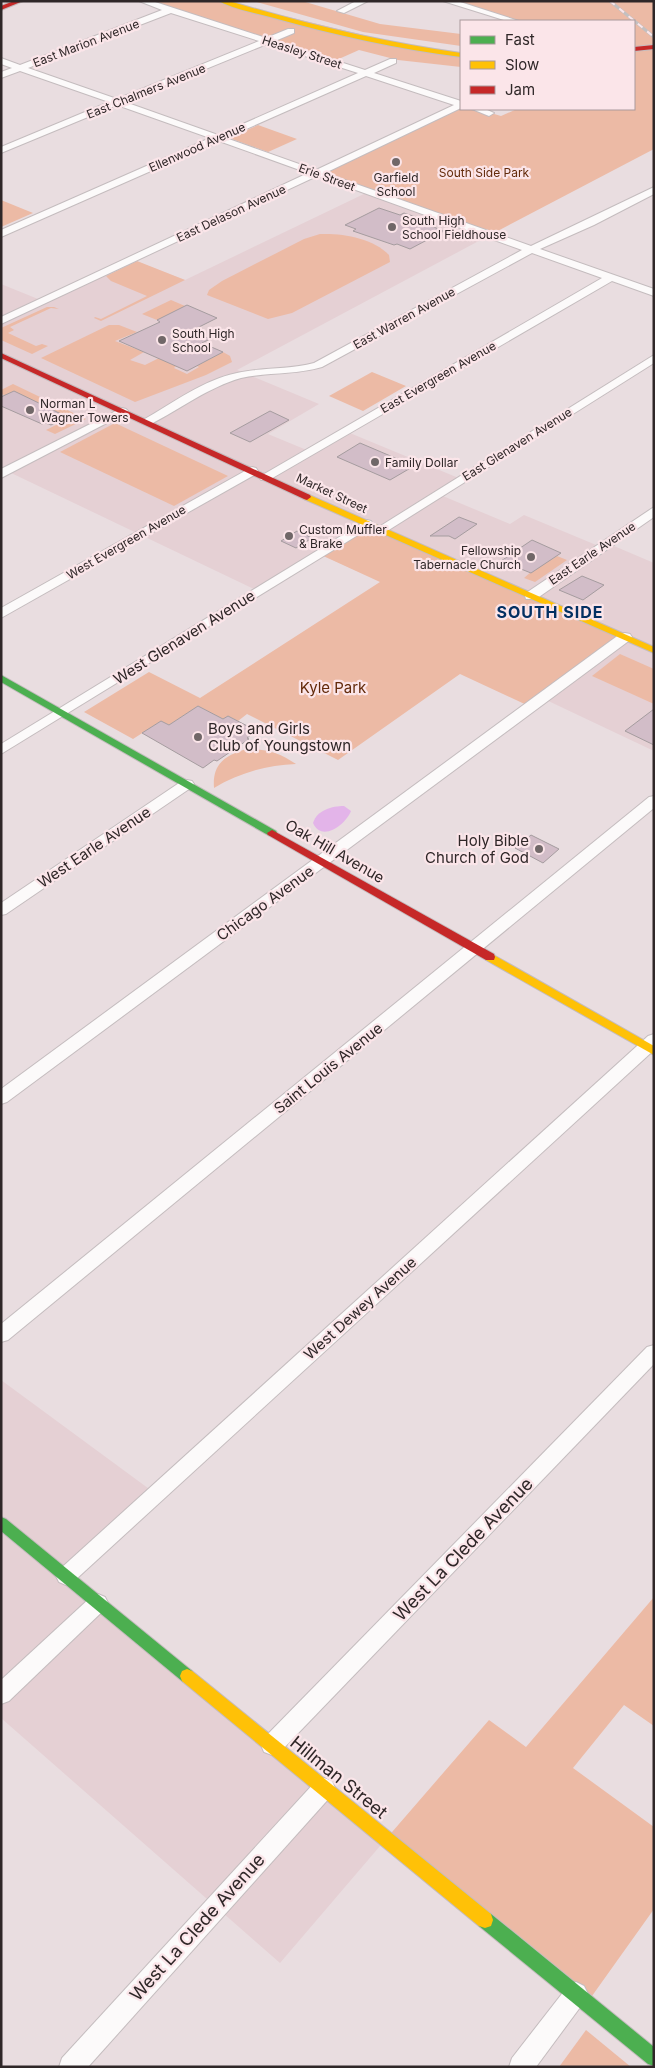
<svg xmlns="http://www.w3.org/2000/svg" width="655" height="2068" font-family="Inter,sans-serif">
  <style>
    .built { fill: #e5d0d4 }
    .green { fill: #ecbaa5 }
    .water { fill: #e3b4e9 }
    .building { fill: #d2bdc8; stroke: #a59c9f }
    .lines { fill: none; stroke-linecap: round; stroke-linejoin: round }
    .street-casing { stroke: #c4bcbe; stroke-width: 2 }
    .fast-casing { stroke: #c4bcbe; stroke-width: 2 }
    .slow-casing { stroke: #c4bcbe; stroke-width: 2 }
    .jam-casing { stroke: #c4bcbe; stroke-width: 2 }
    .street { fill: #fcfafa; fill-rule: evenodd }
    .fast { fill: #4caf50; fill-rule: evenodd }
    .slow { fill: #ffc107; fill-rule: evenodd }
    .jam { fill: #c62828; fill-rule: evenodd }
    .rail-casing { stroke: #c3c0c1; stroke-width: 3 }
    .rail { stroke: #fbe5e9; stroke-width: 2; stroke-dasharray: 6; stroke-linecap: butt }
    .poi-dot { fill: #706768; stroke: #fbe5e9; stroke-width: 2 }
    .labels { text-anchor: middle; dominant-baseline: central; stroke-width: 4.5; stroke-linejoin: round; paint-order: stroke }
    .far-street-label { font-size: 12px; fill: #2f2728; stroke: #fbe5e9 }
    .far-park-label { font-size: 12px; fill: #622a0a; stroke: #fbe5e9 }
    .far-poi-label { font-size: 12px; fill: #2f2728; stroke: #fbe5e9; text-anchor: start }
    .street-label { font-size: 15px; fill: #2f2728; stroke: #fbe5e9 }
    .park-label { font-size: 15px; fill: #622a0a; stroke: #fbe5e9 }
    .poi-label { font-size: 15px; fill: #2f2728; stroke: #fbe5e9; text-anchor: start }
    .far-district-label { font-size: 16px; font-weight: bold; letter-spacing: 1px; fill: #033062; stroke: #fbe5e9 }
    .near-street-label { font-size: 18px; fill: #2f2728; stroke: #fbe5e9 }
  </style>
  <rect width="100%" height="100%" fill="#e9dde0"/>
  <g class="built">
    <path d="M 368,192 L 490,235 L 237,370 L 319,404 L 268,434 L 309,451 L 345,431 L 461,479 L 438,494 L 510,524 L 524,515 L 601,547 L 607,543 L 654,563 L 654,751 L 542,698 L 380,581 L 319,554 L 258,591 L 7,471 L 1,474 L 1,284 L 43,301 L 133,260 L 185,280 Z"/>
    <path d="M 1,1380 L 156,1494 L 66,1576 L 386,1839 L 280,1963 L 1,1718 Z"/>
  </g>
  <g class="green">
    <path d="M 143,1 L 222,1 L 430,51 L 461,55 L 461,67 L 398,60 L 359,50 L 332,62 Z"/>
    <path d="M 253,1 L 302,1 L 380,24 L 461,34 L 461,46 L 363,32 Z"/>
    <path d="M 447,1 L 654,1 L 654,149 L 490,235 L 316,173 L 461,105 L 461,109 L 477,109 L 501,116 L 517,109 L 634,109 L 634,21 L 515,21 Z"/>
    <path d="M 258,125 L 297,139 L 268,152 L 229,138 Z"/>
    <path d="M 1,200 L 33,213 L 1,227 Z"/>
    <path d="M 320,234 C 342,233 373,238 389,255 L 390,262 L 292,313 L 268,319 L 207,295 L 209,290 L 222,281 L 304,239 Z"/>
    <path d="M 137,261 L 185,280 L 101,321 L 94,318 L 95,317 L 101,319 L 147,296 L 111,281 L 106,276 Z"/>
    <path d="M 171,300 L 185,306 L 157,320 L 142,314 Z"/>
    <path d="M 47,307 L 54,307 L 59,309 L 51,308 L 10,327 L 14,330 L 8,333 L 36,346 L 42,344 L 48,346 L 32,354 L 1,340 L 1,328 Z"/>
    <path d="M 109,325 L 119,325 L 137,332 L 115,341 L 144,352 L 130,360 L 145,365 L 159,358 L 176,366 L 174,368 L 187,374 L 199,367 L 197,366 L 223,352 L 230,356 L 232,362 L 206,375 L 135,402 L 41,358 Z"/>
    <path d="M 372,372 L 406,386 L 363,411 L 329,396 Z"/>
    <path d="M 13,384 L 86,419 L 55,434 L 46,430 L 60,423 L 58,421 L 66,416 L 42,405 L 1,394 L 1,390 Z"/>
    <path d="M 115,423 L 228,476 L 174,506 L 60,452 Z"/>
    <path d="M 367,524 L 625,637 L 531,707 L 460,674 L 338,760 L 247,714 L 238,721 L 228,716 L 223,719 L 198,706 L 169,725 L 161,721 L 133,739 L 84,712 L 149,672 L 200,698 L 380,582 L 319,554 Z"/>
    <path d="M 557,556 L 567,560 L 535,582 L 524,578 L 547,558 L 551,560 Z"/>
    <path d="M 620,654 L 654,669 L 654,704 L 592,676 Z"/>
    <path d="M 247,749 C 267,749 280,753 296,764 C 267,765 239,773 214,788 C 212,764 225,755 247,749 Z"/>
    <path d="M 654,1597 L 654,1726 L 624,1705 L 573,1768 L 654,1827 L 654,1909 L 587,2003 L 386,1839 L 489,1720 L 526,1747 Z"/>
    <path d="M 586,2030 L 631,2067 L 559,2067 Z"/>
  </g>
  <path class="water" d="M 344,806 L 351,811 C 346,824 322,843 313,823 C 317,810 332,806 344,806 Z"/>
  <g class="building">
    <path d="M 379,208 L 400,215 L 404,213 L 427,221 L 423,223 L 444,231 L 410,249 L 397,244 L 394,245 L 353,231 L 356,229 L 345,225 Z"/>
    <path d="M 187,305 L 217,318 L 191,331 L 210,339 L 202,343 L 223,352 L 187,371 L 119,341 L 160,322 L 157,320 Z"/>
    <path d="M 14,391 L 45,406 L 67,417 L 51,425 L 45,423 L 42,424 L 1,406 L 1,397 Z"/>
    <path d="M 270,411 L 289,420 L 250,442 L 230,433 Z"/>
    <path d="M 360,443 L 414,466 L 390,480 L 337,457 Z"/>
    <path d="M 459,517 L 477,524 L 455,539 L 449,536 L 430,536 Z"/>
    <path d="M 297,531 L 312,538 L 296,548 L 281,541 Z"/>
    <path d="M 532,540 L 561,553 L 531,573 L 501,561 Z"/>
    <path d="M 582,576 L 604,585 L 583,600 L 559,590 Z"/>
    <path d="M 198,706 L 223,719 L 228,716 L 257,731 L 247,738 L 249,739 L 217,761 L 214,760 L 203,768 L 142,733 L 161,721 L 169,725 Z"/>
    <path d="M 654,709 L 654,745 L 625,731 Z"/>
    <path d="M 531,835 L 559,849 L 543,863 L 515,848 Z"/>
  </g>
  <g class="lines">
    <defs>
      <g id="street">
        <path d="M 139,1 L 152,1 L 266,38 L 288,29 L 294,29 L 294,33 L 275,41 L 365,70 L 390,59 L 396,59 L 396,63 L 374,73 L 461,101 L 461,108 L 325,173 L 531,246 L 654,187 L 654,194 L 594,225 L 540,249 L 654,289 L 654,296 L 612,281 L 269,480 L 261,480 L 259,477 L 602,278 L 532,253 L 322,367 C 295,375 268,372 241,378 C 209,387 180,409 151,424 L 143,424 L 141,422 L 143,420 C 173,403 203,380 237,373 C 262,367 289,370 314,363 L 522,250 L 317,176 L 1,324 L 1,317 L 308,173 L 219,141 L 1,237 L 1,230 L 210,138 L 117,105 L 1,153 L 1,147 L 109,102 L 20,71 L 1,78 L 1,72 L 12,68 L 1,64 L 1,58 L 20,65 L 162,10 ZM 171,13 L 259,41 L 117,99 L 28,68 ZM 267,44 L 358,73 L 218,135 L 125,102 ZM 366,76 L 454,105 L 316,170 L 226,138 Z"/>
        <path d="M 356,1 L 368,1 L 344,13 L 337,11 Z"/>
        <path d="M 443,1 L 457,1 L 519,21 L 507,21 Z"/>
        <path d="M 472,109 L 485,109 L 494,113 L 489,116 Z"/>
        <path d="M 654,355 L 654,363 L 384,533 L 376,533 L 374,530 Z"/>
        <path d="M 122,408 L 126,409 L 128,411 L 126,413 L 1,478 L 1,469 Z"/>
        <path d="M 252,467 L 256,468 L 258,471 L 256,474 L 1,618 L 1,608 Z"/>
        <path d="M 654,507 L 654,517 L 536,599 L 526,599 L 525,596 L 526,593 Z"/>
        <path d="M 367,520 L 371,521 L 373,524 L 371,527 L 1,754 L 1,744 Z"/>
        <path d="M 625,633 L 630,634 L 632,637 L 630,640 L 7,1102 L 1,1104 L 1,1089 L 620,634 Z"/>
        <path d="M 187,780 L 192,781 L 194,784 L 192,787 L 6,914 L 1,915 L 1,903 L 182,781 Z"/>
        <path d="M 654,796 L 654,808 L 8,1340 L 1,1342 L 1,1324 L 649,797 Z"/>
        <path d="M 654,1034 L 654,1050 L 73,1582 L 66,1585 L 59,1582 L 56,1576 L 59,1570 L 648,1036 Z"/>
        <path d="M 654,1345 L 654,1364 L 280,1752 L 272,1755 L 264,1752 L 261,1745 L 264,1738 L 647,1347 Z"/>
        <path d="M 98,1594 L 105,1597 L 108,1603 L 105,1609 L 9,1701 L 1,1704 L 1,1680 L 91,1597 Z"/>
        <path d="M 324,1778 L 332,1781 L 335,1788 L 332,1795 L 88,2067 L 59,2067 L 62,2058 L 316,1781 Z"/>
        <path d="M 576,1982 L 584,1986 L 588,1994 L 584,2002 L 536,2067 L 509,2067 L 512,2058 L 568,1986 Z"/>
      </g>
      <g id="fast">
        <path d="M 1,675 L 276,831 L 277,833 L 272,836 L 268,835 L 1,682 Z"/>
        <path d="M 1,1517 L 6,1519 L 192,1671 L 194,1676 L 192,1681 L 187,1683 L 182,1681 L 1,1531 Z"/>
        <path d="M 485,1912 L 491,1914 L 654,2047 L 654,2066 L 648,2064 L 479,1926 L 477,1920 L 479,1914 Z"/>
      </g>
      <g id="slow">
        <path d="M 219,1 L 229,1 C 305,24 382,42 461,53 L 461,57 C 398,49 335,35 274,18 C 257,13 235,10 219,1 Z"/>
        <path d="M 307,494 L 654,647 L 654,653 L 304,499 L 303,497 Z"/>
        <path d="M 490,953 L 654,1046 L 654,1055 L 486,960 L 485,957 L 486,954 Z"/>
        <path d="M 187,1669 L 192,1671 L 491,1914 L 493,1920 L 491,1926 L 485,1928 L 479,1926 L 182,1681 L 180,1676 L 182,1671 Z"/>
      </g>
      <g id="jam">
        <path d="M 14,1 L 23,1 L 1,10 L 1,6 Z"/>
        <path d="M 654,45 L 654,49 L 634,51 L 634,47 Z"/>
        <path d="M 1,353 L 310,495 L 311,497 L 307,500 L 304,499 L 1,358 Z"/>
        <path d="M 272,830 L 494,954 L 495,957 L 494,960 L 486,960 L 268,835 L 267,833 Z"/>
      </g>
    </defs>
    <use href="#street" class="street-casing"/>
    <use href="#fast" class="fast-casing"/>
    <use href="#slow" class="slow-casing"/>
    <use href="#jam" class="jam-casing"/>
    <use href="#street" class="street"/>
    <use href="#fast" class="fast"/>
    <use href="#slow" class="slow"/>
    <use href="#jam" class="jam"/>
    <defs>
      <path id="rail" d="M 610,1 L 654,37"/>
    </defs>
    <use href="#rail" class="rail-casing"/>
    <use href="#rail" class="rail"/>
  </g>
  <g class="poi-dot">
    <circle cx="396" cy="162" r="5"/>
    <circle cx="392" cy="227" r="5"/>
    <circle cx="162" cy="340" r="5"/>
    <circle cx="30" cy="410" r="5"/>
    <circle cx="375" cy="462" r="5"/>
    <circle cx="289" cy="536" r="5"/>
    <circle cx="531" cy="557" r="5"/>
    <circle cx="198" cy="737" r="5"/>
    <circle cx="539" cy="849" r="5"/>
  </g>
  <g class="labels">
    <g class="far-street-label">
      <text transform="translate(86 43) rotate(-21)">East Marion Avenue</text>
      <text transform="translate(302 52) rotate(18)">Heasley Street</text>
      <text transform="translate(146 91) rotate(-22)">East Chalmers Avenue</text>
      <text transform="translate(197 147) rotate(-24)">Ellenwood Avenue</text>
      <text transform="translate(327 177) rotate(20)">Erie Street</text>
      <text transform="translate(231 213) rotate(-25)">East Delason Avenue</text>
      <text transform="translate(404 318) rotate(-29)">East Warren Avenue</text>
      <text transform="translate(438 377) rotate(-30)">East Evergreen Avenue</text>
      <text transform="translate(517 444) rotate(-32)">East Glenaven Avenue</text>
      <text transform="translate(332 493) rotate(25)">Market Street</text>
      <text transform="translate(126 542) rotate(-30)">West Evergreen Avenue</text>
      <text transform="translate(592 553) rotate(-34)">East Earle Avenue</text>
    </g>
    <g class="far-park-label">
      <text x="484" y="172">South Side Park</text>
    </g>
    <g class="far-poi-label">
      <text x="396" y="177" text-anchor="middle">Garfield<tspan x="396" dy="14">School</tspan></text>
      <text x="402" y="220">South High<tspan x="402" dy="14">School Fieldhouse</tspan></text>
      <text x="172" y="333">South High<tspan x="172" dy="14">School</tspan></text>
      <text x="40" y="403">Norman L<tspan x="40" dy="14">Wagner Towers</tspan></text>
      <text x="385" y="462">Family Dollar</text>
      <text x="299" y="529">Custom Muffler<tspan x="299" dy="14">&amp; Brake</tspan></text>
      <text x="521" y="550" text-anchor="end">Fellowship<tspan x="521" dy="14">Tabernacle Church</tspan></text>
    </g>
    <g class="street-label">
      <text transform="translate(184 637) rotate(-32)">West Glenaven Avenue</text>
      <text transform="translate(94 847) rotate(-34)">West Earle Avenue</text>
      <text transform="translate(335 851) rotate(30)">Oak Hill Avenue</text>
      <text transform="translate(265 903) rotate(-36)">Chicago Avenue</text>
      <text transform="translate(328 1068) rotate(-39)">Saint Louis Avenue</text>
      <text transform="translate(360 1308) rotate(-42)">West Dewey Avenue</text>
    </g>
    <g class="park-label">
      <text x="333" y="687">Kyle Park</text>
    </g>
    <g class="poi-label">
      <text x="208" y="728">Boys and Girls<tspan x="208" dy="17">Club of Youngstown</tspan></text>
      <text x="529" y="840" text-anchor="end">Holy Bible<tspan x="529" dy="17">Church of God</tspan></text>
    </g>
    <g class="far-district-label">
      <text x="550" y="612">SOUTH SIDE</text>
    </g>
    <g class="near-street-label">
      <text transform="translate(463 1549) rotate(-46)">West La Clede Avenue</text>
      <text transform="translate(339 1777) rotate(39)">Hillman Street</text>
      <text transform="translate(197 1927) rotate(-48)">West La Clede Avenue</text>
    </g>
  </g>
  <rect width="655" height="2068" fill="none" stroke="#2f2728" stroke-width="5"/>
  <rect x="460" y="20" width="175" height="90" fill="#fbe5e9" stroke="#a9999c"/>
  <rect x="470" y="36" width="25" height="8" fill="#4caf50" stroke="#a9999c"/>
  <text x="505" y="45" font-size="15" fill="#2f2728">Fast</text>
  <rect x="470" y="61" width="25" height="8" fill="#ffc107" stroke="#a9999c"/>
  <text x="505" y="70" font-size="15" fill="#2f2728">Slow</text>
  <rect x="470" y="86" width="25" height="8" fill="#c62828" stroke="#a9999c"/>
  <text x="505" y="95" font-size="15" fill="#2f2728">Jam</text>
</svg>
